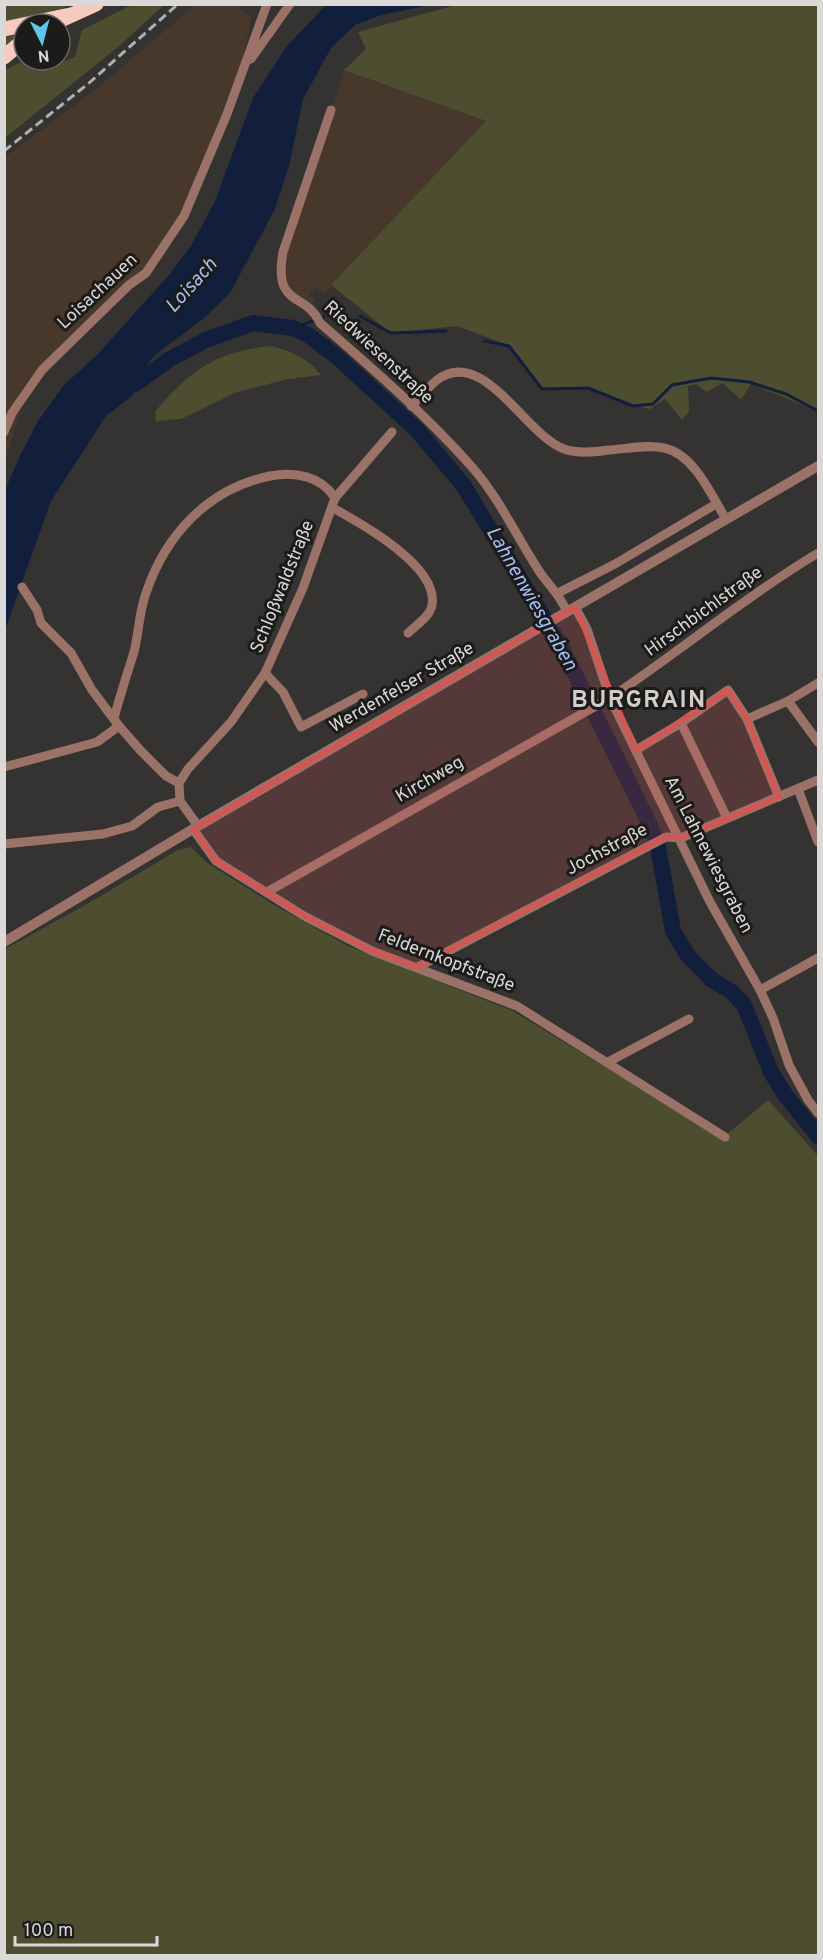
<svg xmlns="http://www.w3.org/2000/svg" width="823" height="1960" font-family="Overpass,sans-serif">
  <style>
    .industrial { fill: #47382b }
    .green { fill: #4d4e30 }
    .water { fill: #111f3c }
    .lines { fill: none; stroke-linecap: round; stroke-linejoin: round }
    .stream { stroke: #111f3c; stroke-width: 3 }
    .river { stroke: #111f3c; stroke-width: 16 }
    .minor { stroke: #9b7267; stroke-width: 9 }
    .tertiary { stroke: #9b7267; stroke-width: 10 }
    .trunk { stroke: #f6cabe; stroke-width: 15 }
    .rail { stroke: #b1afae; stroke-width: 3; stroke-dasharray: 9 4.5; stroke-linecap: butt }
    .marked { fill: #d75454; fill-opacity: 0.2; stroke: #d75454; stroke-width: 4.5; stroke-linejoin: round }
    .labels { text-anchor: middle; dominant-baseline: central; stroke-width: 6; stroke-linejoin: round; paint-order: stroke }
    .street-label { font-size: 18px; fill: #dad9d8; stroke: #1c1b1a }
    .water-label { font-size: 20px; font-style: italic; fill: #a2bffb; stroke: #1c1b1a }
    .district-label { font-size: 24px; font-weight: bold; letter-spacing: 1.5px; fill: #d0cdcb; stroke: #1c1b1a }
  </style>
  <rect width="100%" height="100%" fill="#353332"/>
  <g class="industrial">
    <path d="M 195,5 L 236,5 L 251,18 L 245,49 L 243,80 L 185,218 L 148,275 L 63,352 L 23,404 L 5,461 L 5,157 L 93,92 Z"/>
    <path d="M 344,70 L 486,121 L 324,294 L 315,287 L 309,294 L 316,300 L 309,308 L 284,283 L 286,252 Z"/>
  </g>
  <g class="green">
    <path d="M 133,4 L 164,5 L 119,46 L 5,138 L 5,70 C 23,60 33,57 53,65 L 75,57 L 82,30 Z"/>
    <path d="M 460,4 L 818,5 L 818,411 L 751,384 L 741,400 L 723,383 L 706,392 L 696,384 L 688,386 L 689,412 L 682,420 L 665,399 L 650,409 L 620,403 L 621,401 L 588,388 L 542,388 L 510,346 L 457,326 L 391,333 L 331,285 L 486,121 L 344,70 L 366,49 L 358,32 Z"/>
    <path d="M 5,5 L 69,5 L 24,30 L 5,46 Z"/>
    <path d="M 271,346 C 291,351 308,358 321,375 L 288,379 L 237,392 L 181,419 L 156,421 L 155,412 C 190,370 216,352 271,346 Z"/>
    <path d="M 191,847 L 206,862 L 274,905 L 348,946 L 513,1011 L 641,1089 L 725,1136 L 768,1100 L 818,1156 L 818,1955 L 5,1956 L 5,949 L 87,904 L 178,850 Z"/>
  </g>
  <path class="water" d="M 326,5 L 430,5 L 381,15 L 355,25 L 331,48 L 303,99 L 289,166 L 275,209 L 230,293 L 203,319 L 155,355 L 139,375 L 132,396 L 106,416 L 51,501 L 5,630 L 5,490 L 19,458 L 38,421 L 64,385 L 97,355 L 169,275 L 191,246 L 215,201 L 253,98 L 287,46 Z"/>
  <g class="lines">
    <g class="stream">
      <path d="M 360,316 L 391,333 L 446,331"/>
      <path d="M 293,328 L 324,317"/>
      <path d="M 485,341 L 509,346 L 542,389 L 588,388 L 633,406 L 653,404 L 672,385 L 711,378 L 749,382 L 786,394 L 818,411"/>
    </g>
    <path class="river" d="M 114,392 L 135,384 L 170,359 L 206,340 L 253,323 L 293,328 L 308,335 L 336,356 L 417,430 L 463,485 L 561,646 L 649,823 L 658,847 L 673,931 L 688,956 L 712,980 L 732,992 L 744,1005 L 771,1072 L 786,1096 L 818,1136"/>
    <g class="minor">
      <path d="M 251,59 L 290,4"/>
      <path d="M 331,110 L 283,252 C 273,309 306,291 320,323 C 372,368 426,415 472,467 C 499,498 517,537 539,571 C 549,586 559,593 567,612"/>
      <path d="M 411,406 C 420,398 428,387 437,380 C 483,345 525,435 564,449 C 578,454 595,452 609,450 C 627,449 647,444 664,448 C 694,454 711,495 726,519"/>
      <path d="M 4,432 L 12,413 L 42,370 L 129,285 L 146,273 L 184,216 L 227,114 L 267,4"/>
      <path d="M 333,508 C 360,523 439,566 432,605 C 430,617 416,625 408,633"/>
      <path d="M 22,587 L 37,610 L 41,623 L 71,653 L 92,690 L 119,726 L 140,750 L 166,776 L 179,783"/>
      <path d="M 558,593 L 615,564 L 716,504"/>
      <path d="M 575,607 L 587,629 L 610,698 L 710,902 L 760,990 L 773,1018 L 789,1065 L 808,1100 L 818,1113"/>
      <path d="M 265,673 L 283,692 L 301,727 L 363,694"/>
      <path d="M 788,701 L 818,742"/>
      <path d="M 114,718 C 120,696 127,674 134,652 C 139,632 139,612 146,593 C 166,534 208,489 270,476 C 295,471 321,476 335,498"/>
      <path d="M 747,719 L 779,797"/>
      <path d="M 681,723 L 727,818"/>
      <path d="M 636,750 L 681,723 L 728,690 L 747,719 L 788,701 L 818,683"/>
      <path d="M 4,767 L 97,742 L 119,726"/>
      <path d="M 179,783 L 188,769 L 231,722 L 265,673 L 303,588 L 335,498 L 392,432"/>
      <path d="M 179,783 L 180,801 L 198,826"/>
      <path d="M 798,789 L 818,842"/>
      <path d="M 193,829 L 216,861 L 304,916 L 372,951 L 517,1006 L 725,1137"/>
      <path d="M 4,844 L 103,834 L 132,826 L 158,807 L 180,801"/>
      <path d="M 267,892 L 610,698 C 680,651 745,597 818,553"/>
      <path d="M 418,967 L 666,837 L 681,838 L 818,780"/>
      <path d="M 760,990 L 818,958"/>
      <path d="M 608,1062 L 689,1019"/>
    </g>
    <path class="tertiary" d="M 4,942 L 193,829 L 818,466"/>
    <g class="trunk">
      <path d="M 63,19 L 96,4"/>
      <path d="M 4,29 L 70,15"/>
      <path d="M 4,57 L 24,40"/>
    </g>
    <path class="rail" d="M 4,151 L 89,83 L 178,4"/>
  </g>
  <path class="marked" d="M 575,607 L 636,750 L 728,690 L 747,719 L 779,797 L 681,838 L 666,837 L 418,967 L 372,951 L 304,916 L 216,861 L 193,829 Z"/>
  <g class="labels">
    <g class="street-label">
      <text transform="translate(98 292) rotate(-43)">Loisachauen</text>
      <text transform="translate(378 353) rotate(43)">Riedwiesenstraße</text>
      <text transform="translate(283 587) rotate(-68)">Schloßwaldstraße</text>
      <text transform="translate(704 612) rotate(-36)">Hirschbichlstraße</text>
      <text transform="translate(402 688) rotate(-30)">Werdenfelser Straße</text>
      <text transform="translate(430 780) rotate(-30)">Kirchweg</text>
      <text transform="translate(607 850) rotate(-28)">Jochstraße</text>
      <text transform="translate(708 855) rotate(63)">Am Lahnewiesgraben</text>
      <text transform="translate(446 961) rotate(21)">Feldernkopfstraße</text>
    </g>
    <g class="water-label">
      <text transform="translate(192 286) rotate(-48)">Loisach</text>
      <text transform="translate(531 599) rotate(60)">Lahnenwiesgraben</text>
    </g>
    <g class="district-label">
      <text x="639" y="701">BURGRAIN</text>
    </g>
  </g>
  <rect width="823" height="1960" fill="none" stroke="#dad9d8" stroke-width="12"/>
  <g transform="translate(42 42) rotate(174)"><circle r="28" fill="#1c1b1a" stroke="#686766" stroke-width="1.5"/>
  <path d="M0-4.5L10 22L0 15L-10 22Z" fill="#5cc7e7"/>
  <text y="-9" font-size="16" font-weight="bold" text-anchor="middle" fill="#dad9d8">N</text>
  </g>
  <path d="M15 1936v9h142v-9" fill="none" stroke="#dad9d8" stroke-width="3"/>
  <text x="24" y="1936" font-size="18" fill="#dad9d8" stroke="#1c1b1a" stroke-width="4.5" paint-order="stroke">100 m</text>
</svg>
